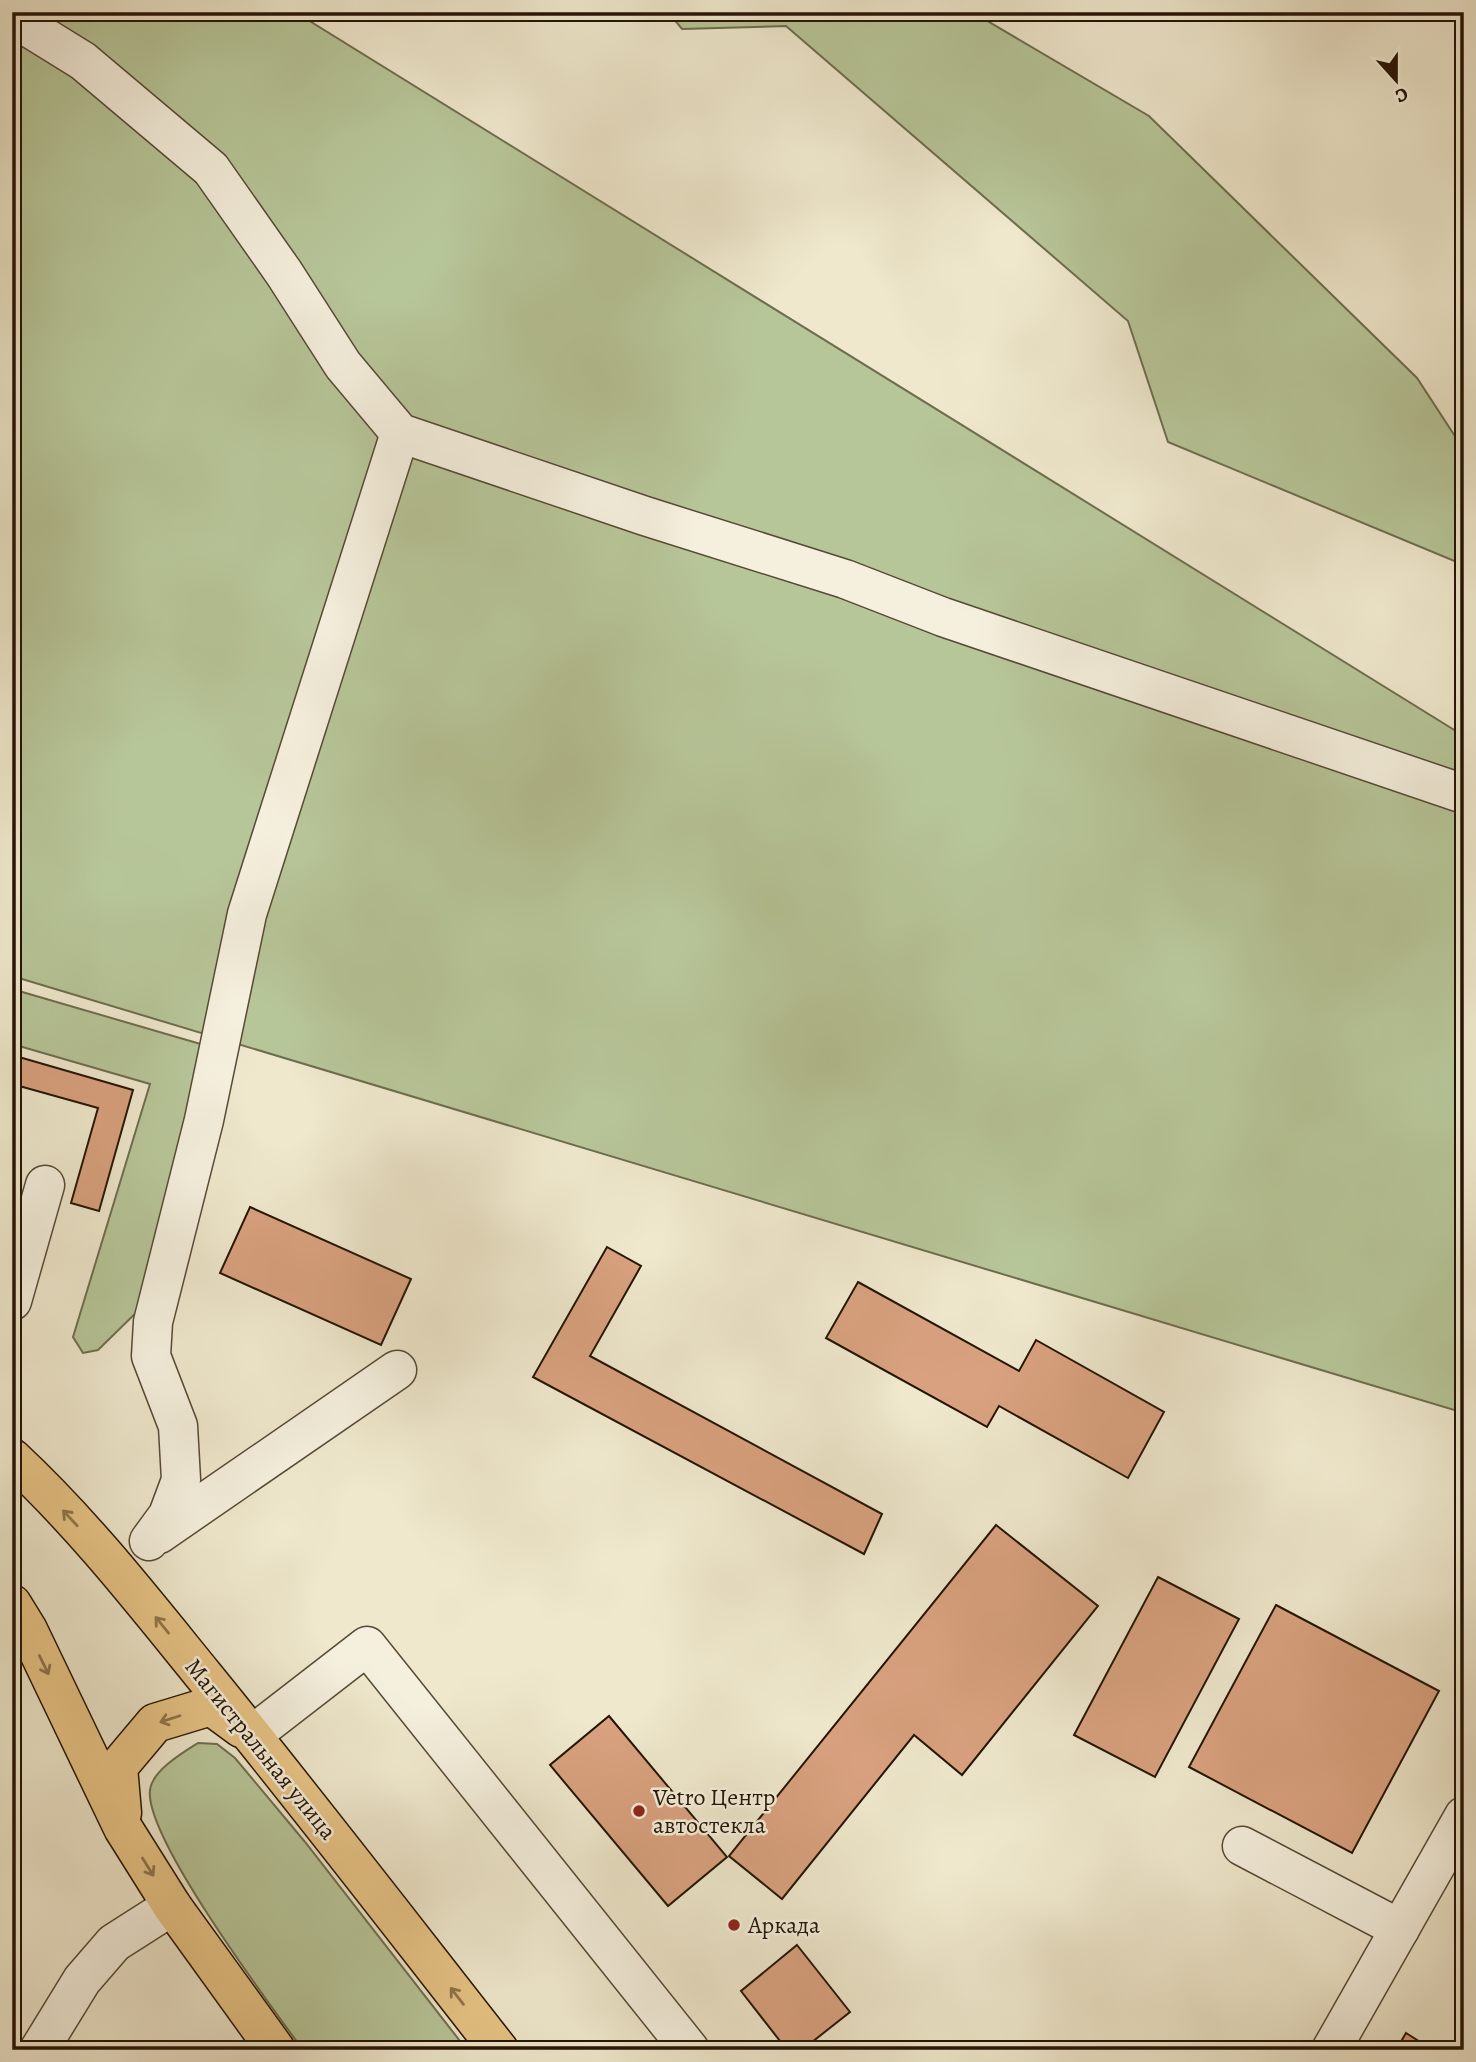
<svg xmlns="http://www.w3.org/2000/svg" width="1476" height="2062" font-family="Alegreya,serif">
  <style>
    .green { fill: #b7c699; stroke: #6e6d4e; stroke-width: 2 }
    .building { fill: #d9a17f; stroke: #241404; stroke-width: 2 }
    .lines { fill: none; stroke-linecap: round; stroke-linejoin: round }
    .minor-casing { stroke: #574936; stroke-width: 41 }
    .major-casing { stroke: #241404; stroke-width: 41 }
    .minor { stroke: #f5f0de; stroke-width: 38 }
    .major { stroke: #e8c486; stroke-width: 38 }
    .oneway { stroke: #90754c }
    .poi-dot { fill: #8f2418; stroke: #f5f0de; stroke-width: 2.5 }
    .labels { text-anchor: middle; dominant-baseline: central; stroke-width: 5; stroke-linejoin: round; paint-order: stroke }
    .street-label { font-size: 24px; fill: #241404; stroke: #f5f0de }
    .poi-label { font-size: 24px; fill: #241404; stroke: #f5f0de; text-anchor: start }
  </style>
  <rect width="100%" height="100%" fill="#efe8cd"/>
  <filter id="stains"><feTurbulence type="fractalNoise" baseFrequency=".00286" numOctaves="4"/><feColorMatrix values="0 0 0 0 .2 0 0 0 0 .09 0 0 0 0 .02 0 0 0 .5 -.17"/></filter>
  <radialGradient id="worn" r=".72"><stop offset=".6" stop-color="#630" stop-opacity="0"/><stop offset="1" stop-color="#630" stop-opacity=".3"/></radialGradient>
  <g class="green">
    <path d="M 12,12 L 295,12 L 1464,736 L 1464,1413 L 12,976 Z"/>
    <path d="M 668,12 L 972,12 L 1149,116 L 1417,378 L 1464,450 L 1464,565 L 1168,442 L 1128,321 L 786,26 L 682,29 Z"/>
    <path d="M 12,989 L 204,1045 L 146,1303 L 98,1350 L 83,1353 L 73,1337 L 150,1084 L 12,1044 Z"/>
    <path d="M 198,1743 L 217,1744 L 235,1758 L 305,1842 L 467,2050 L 303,2050 C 271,2006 144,1837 150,1790 C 152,1771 182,1753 198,1743 Z"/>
  </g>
  <g class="building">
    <path d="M 12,1055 L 133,1090 L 99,1211 L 71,1203 L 98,1108 L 12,1084 Z"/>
    <path d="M 250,1207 L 411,1279 L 381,1345 L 220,1273 Z"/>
    <path d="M 607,1247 L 641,1266 L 590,1356 L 882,1514 L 864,1554 L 533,1377 Z"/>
    <path d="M 858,1282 L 1019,1371 L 1036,1340 L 1164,1412 L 1128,1478 L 999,1406 L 987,1427 L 826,1338 Z"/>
    <path d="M 996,1525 L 1098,1606 L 962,1775 L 914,1735 L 782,1899 L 729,1856 Z"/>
    <path d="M 1158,1577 L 1239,1619 L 1155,1777 L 1074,1735 Z"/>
    <path d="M 1276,1605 L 1439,1691 L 1352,1853 L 1189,1767 Z"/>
    <path d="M 609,1716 L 727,1857 L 668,1906 L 550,1765 Z"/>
    <path d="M 797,1945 L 850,2012 L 802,2050 L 787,2050 L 741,1991 Z"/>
    <path d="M 1406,2033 L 1433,2050 L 1396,2050 Z"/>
  </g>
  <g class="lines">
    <defs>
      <g id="minor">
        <path d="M 12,17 L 83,61 L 211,169 L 284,273 L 343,365 L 400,433 L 645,516 L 845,579 L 943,617 L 1458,792"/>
        <path d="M 12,1301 L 45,1185"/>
        <path d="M 159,1534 L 397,1370"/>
        <path d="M 149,1541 L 168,1515 L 181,1480 L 178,1426 L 151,1356 L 153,1322 L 204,1120 L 247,914 L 400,433"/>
        <path d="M 252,1735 L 367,1646 L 690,2050"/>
        <path d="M 1242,1846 L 1400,1929"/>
        <path d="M 39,2050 L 82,1980 L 114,1943 L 172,1906"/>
        <path d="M 1331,2050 L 1464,1816"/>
      </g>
      <g id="major">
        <path d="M 12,1458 C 83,1524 143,1601 204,1676 C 304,1799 401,1925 499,2050"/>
        <path d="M 12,1604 L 28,1630 L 123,1828 L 172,1906 L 276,2050"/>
        <path d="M 122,1813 L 118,1767 L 155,1723 L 211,1706 L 241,1728"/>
      </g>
    </defs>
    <use href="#minor" class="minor-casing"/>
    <use href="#major" class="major-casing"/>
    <use href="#minor" class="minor"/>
    <use href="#major" class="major"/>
  </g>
  <defs><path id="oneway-shaft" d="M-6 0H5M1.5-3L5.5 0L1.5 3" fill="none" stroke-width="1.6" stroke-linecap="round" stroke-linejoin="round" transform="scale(1.75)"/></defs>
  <g class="oneway">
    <use href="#oneway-shaft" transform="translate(70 1518) rotate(-133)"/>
    <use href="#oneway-shaft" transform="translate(162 1625) rotate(-129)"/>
    <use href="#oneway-shaft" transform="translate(44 1665) rotate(64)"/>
    <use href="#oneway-shaft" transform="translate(170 1719) rotate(162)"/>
    <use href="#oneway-shaft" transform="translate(148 1867) rotate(58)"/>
    <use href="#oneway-shaft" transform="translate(457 1996) rotate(-128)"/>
  </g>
  <g class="poi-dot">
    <circle cx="639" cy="1811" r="7"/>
    <circle cx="734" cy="1925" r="7"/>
  </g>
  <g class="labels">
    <g class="street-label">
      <text transform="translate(261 1749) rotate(51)">Магистральная улица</text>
    </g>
    <g class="poi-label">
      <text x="653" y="1797">Vetro Центр<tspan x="653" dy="28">автостекла</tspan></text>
      <text x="748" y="1925">Аркада</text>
    </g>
  </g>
  <rect width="1476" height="2062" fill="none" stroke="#efe8cd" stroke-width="42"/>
  <rect x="14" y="14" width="1448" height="2034" fill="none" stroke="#241404" stroke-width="3.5"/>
  <rect x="21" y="21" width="1434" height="2020" fill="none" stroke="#241404" stroke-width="2"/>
  <g transform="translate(1396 80) rotate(159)" stroke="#f5f0de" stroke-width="5" paint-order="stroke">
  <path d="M0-5L12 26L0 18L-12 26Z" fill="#241404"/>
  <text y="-10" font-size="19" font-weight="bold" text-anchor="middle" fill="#241404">С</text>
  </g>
  <rect width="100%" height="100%" filter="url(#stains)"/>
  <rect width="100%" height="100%" fill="url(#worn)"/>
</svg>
